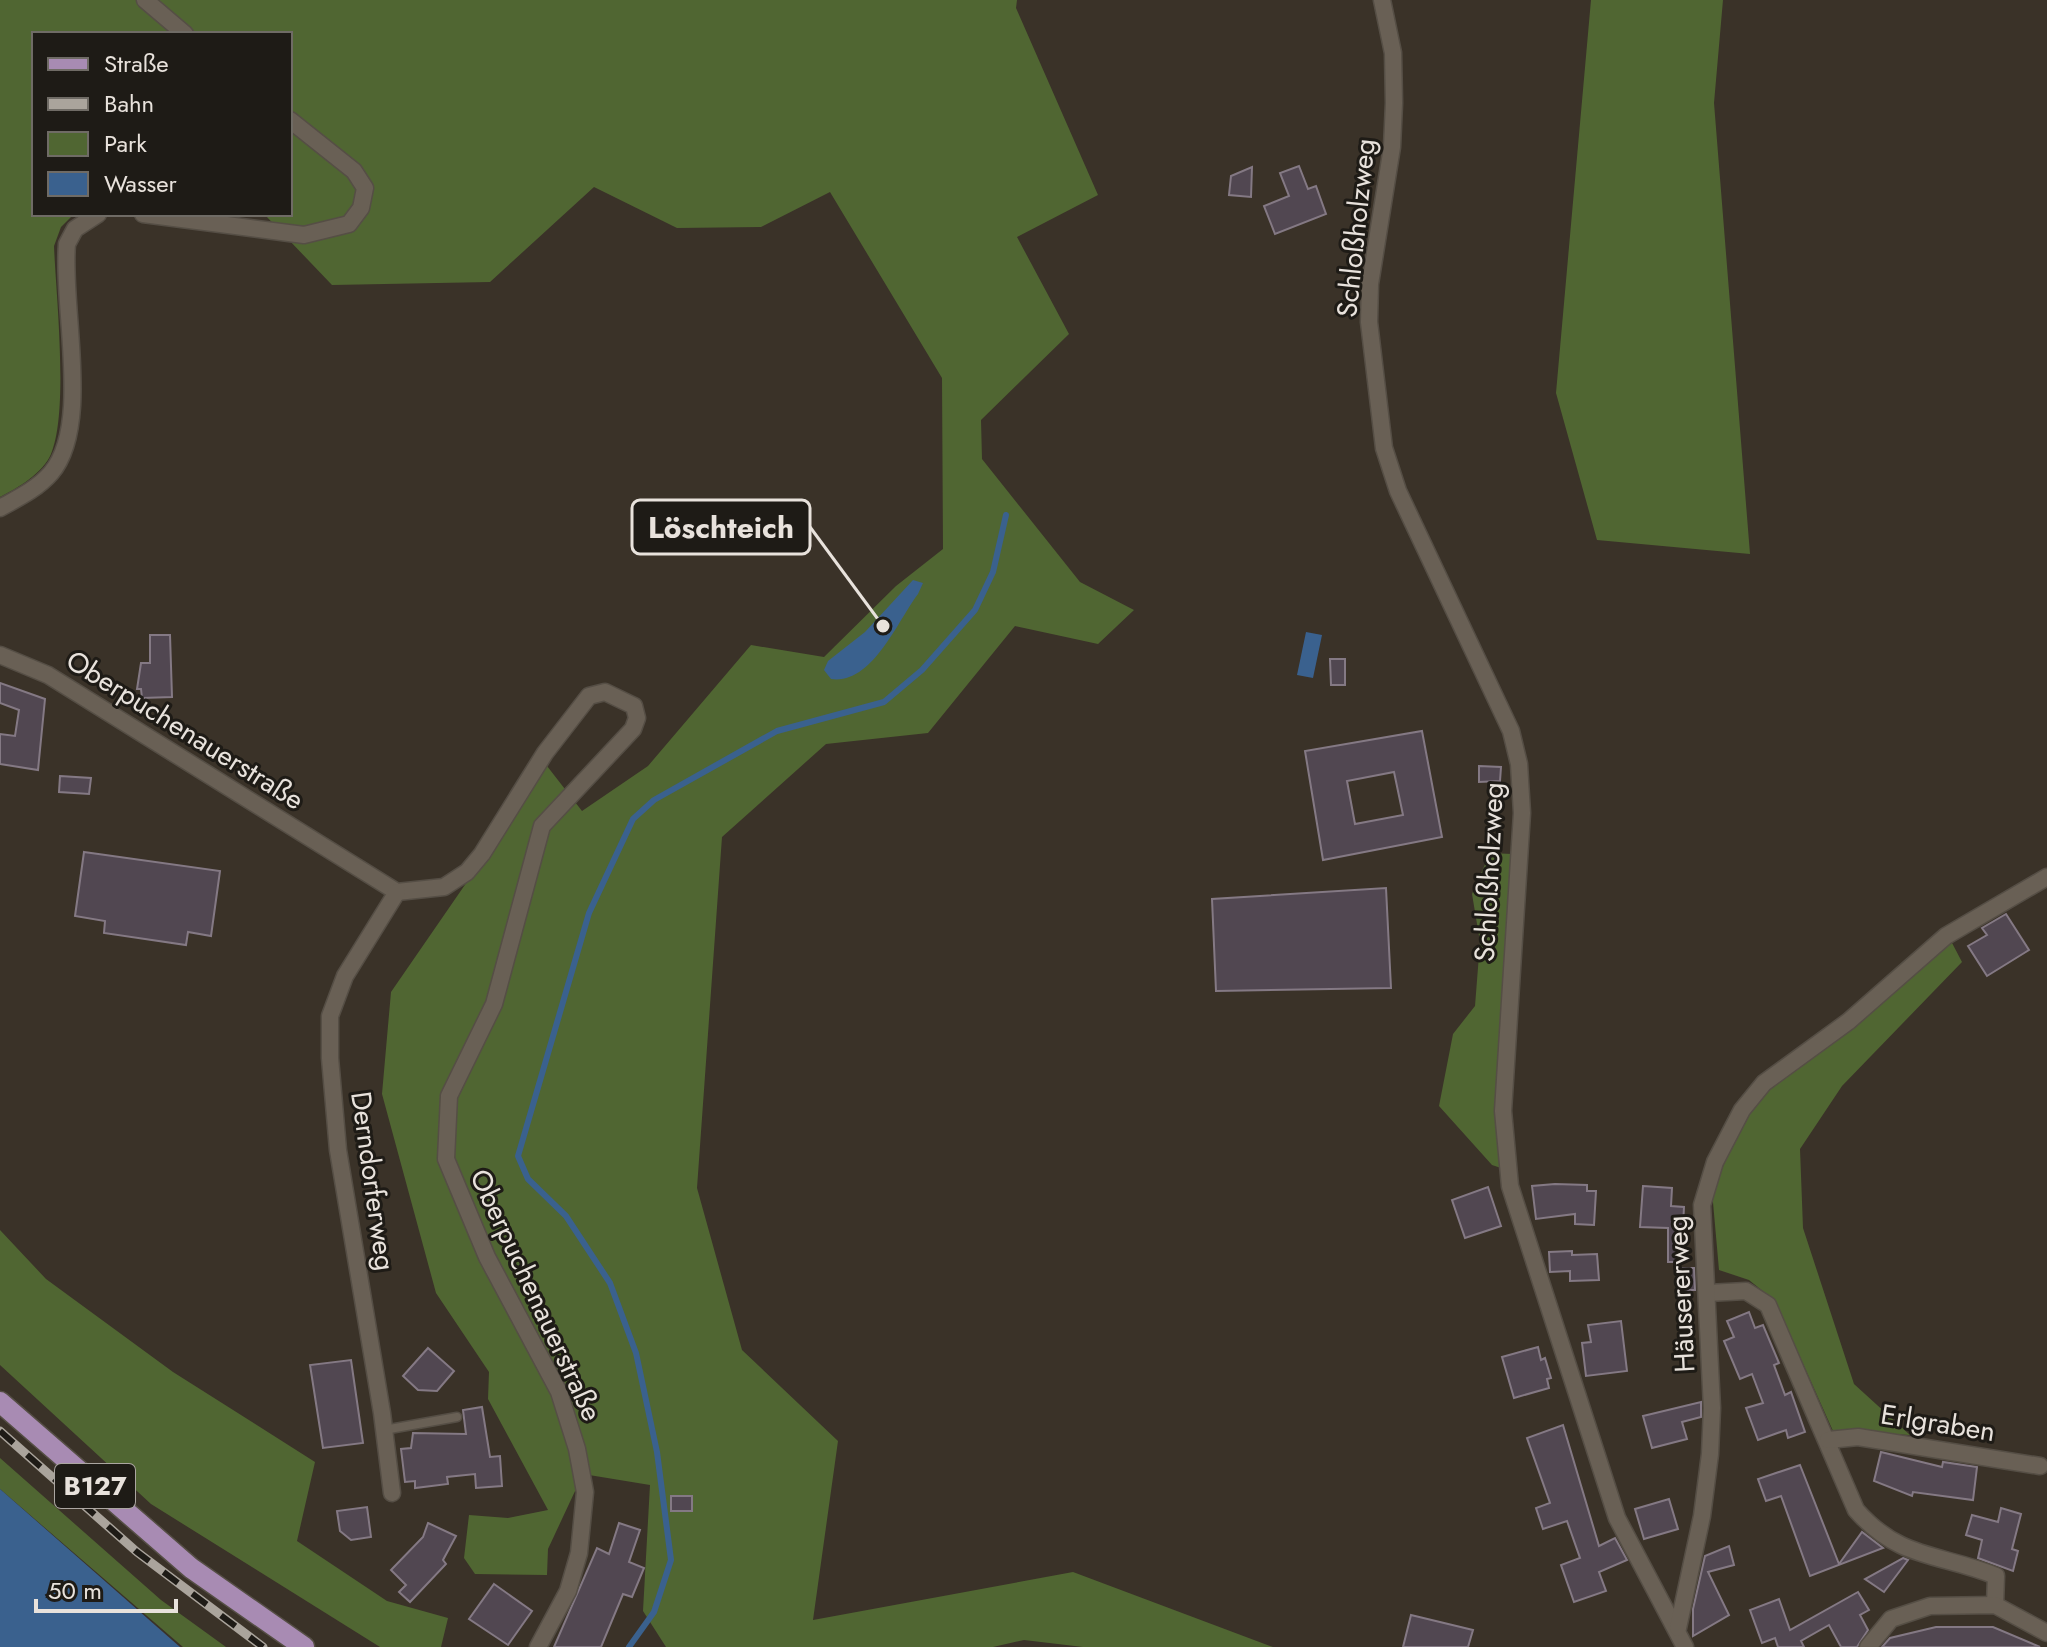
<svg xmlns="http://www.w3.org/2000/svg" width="2047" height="1647" font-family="Jost,sans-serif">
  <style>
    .green { fill: #506632 }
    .water { fill: #3a618e }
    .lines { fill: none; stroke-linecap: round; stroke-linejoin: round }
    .stream { stroke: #3a618e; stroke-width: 6 }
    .building { fill: #514751; stroke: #847984; stroke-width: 2; fill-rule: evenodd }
    .lane-casing { stroke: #554e45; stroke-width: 11 }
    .street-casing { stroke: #554e45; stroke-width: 19 }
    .primary-casing { stroke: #554e45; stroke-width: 23 }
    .lane { stroke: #696055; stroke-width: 8 }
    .street { stroke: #696055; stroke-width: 16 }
    .primary { stroke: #a88bb3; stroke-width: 20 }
    .rail-casing { stroke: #aaa49c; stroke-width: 9 }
    .rail { stroke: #1e1b16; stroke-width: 6; stroke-dasharray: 18; stroke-linecap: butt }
    .labels { text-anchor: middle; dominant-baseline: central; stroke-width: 6; stroke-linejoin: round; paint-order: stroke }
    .shield { fill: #1e1b16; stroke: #aba6a1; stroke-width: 2 }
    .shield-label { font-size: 26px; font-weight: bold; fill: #e8e2dc }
    .street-label { font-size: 28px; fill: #e8e2dc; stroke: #1e1b16 }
    .leader { fill: none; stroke: #e8e2dc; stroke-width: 3 }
    .callout-dot { fill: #e8e2dc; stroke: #1e1b16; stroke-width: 3 }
    .callout { fill: #1e1b16; stroke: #e8e2dc; stroke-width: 3 }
    .callout-label { font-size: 30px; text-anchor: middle; font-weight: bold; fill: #e8e2dc }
  </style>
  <rect width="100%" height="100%" fill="#3a3228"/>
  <g class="green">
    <path d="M 0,0 L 1017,0 L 1016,8 L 1098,195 L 1017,237 L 1069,334 L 981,420 L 982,459 L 1080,582 L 1134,610 L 1098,644 L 1015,626 L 928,733 L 826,744 L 722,837 L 697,1188 L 742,1350 L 838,1441 L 813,1620 L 1073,1572 L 1273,1647 L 1083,1647 L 1024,1640 L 993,1647 L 666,1647 L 643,1611 L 650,1485 L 583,1474 L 548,1549 L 547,1575 L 475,1574 L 464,1558 L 469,1515 L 508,1518 L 548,1510 L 488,1399 L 489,1372 L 436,1293 L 382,1094 L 391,992 L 547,766 L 582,811 L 648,766 L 751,645 L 824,657 L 896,586 L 943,549 L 942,378 L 830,192 L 761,227 L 677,228 L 594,187 L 490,282 L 332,285 L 266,216 L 250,214 L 290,214 L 290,34 L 34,34 L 34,214 L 74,214 L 61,227 L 54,246 C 56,296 69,411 51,454 C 43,473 18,488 0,497 Z"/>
    <path d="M 1591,0 L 1723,0 L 1714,103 L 1750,554 L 1597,540 L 1556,393 Z"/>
    <path d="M 1490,853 L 1512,854 L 1504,1169 L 1492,1165 L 1439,1106 L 1453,1034 L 1475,1006 L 1480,942 L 1472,894 Z"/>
    <path d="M 1951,941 L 1962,962 L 1842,1086 L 1800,1149 L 1803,1228 L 1854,1384 L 1910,1435 L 1833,1431 L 1775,1301 L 1749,1280 L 1719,1270 L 1712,1191 L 1747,1113 L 1773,1084 Z"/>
    <path d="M 0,1230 L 46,1279 L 173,1372 L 315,1462 L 297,1541 L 387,1601 L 448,1618 L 441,1647 L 380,1647 L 151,1504 L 0,1365 Z"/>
    <path d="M 0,1458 L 161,1600 L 226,1647 L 183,1647 L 0,1489 Z"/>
  </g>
  <g class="water">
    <path d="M 913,580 L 923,583 L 918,594 C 897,622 872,685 831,679 L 824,670 L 828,661 L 865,632 Z"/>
    <path d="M 1306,632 L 1322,635 L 1313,678 L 1297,675 Z"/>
    <path d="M 0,1489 L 180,1647 L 0,1647 Z"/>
  </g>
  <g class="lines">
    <path class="stream" d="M 629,1647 L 654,1612 L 671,1560 L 657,1452 L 636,1353 L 610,1283 L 566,1216 L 528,1179 L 518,1156 L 589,913 L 633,819 L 654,800 L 777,731 L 884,702 L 922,670 L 975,610 L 993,572 L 1006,515"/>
  </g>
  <g class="building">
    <path d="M 1299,166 L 1308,189 L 1316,186 L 1326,214 L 1275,234 L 1264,206 L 1289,196 L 1280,173 Z"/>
    <path d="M 1252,167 L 1251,197 L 1229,195 L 1231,176 Z"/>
    <path d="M 150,635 L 170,635 L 172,697 L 142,698 L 141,689 L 137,689 L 141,663 L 150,663 Z"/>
    <path d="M 1330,659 L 1345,659 L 1345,685 L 1331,685 Z"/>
    <path d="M 0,683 L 45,699 L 38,770 L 0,764 L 0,734 L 15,736 L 19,710 L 0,703 Z"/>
    <path d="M 1422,731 L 1442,837 L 1323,860 L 1305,751 ZM 1394,772 L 1403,815 L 1355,824 L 1347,781 Z"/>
    <path d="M 1479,766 L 1501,767 L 1500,781 L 1479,782 Z"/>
    <path d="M 60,776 L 91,778 L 89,794 L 59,792 Z"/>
    <path d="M 84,852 L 220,871 L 211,936 L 188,932 L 186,945 L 104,933 L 105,921 L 75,916 Z"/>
    <path d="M 1386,888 L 1391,988 L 1216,991 L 1212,899 Z"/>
    <path d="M 2006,914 L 2029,950 L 1987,976 L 1968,946 L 1987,935 L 1982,928 Z"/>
    <path d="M 1555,1184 L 1587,1185 L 1587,1191 L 1596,1191 L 1594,1225 L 1575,1224 L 1575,1214 L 1536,1219 L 1532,1186 Z"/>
    <path d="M 1643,1186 L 1672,1188 L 1671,1206 L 1684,1207 L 1681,1262 L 1668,1262 L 1668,1228 L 1640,1227 Z"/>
    <path d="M 1488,1187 L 1501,1226 L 1465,1238 L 1452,1200 Z"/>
    <path d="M 1572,1251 L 1572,1255 L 1597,1254 L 1599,1280 L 1570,1281 L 1570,1271 L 1550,1272 L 1549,1252 Z"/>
    <path d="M 1681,1268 L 1694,1268 L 1695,1290 L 1681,1290 Z"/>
    <path d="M 1749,1312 L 1755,1328 L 1763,1325 L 1779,1363 L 1774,1365 L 1785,1395 L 1791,1392 L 1805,1432 L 1788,1438 L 1786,1430 L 1758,1440 L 1746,1408 L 1763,1403 L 1752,1374 L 1740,1379 L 1724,1341 L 1734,1337 L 1727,1321 Z"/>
    <path d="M 1621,1321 L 1627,1371 L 1586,1376 L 1582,1343 L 1591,1342 L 1588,1325 Z"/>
    <path d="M 1538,1347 L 1541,1360 L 1545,1358 L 1551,1378 L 1547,1379 L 1549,1388 L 1514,1398 L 1502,1357 Z"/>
    <path d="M 428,1348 L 454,1371 L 437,1391 L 418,1390 L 403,1376 Z"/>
    <path d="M 351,1360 L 363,1443 L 323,1448 L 310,1365 Z"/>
    <path d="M 1701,1402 L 1701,1417 L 1682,1422 L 1687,1439 L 1652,1448 L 1643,1416 Z"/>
    <path d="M 482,1407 L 490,1457 L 500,1456 L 502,1486 L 476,1488 L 475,1474 L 447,1477 L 448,1484 L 415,1488 L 415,1481 L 405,1482 L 401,1449 L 411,1448 L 413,1433 L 466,1434 L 463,1410 Z"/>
    <path d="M 1563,1425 L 1599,1546 L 1615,1538 L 1627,1560 L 1599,1572 L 1606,1591 L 1574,1602 L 1561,1565 L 1580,1558 L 1567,1521 L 1543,1529 L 1536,1508 L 1550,1503 L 1527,1438 Z"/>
    <path d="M 1881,1452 L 1942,1467 L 1943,1462 L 1977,1467 L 1973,1500 L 1913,1492 L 1912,1496 L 1874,1481 Z"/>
    <path d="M 1800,1465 L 1839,1564 L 1862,1532 L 1883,1548 L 1810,1576 L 1781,1496 L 1766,1501 L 1758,1479 Z"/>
    <rect x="671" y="1496" width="21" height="15"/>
    <path d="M 1669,1499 L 1678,1529 L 1644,1539 L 1635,1509 Z"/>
    <path d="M 367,1507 L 371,1537 L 351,1540 L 340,1531 L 337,1511 Z"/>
    <path d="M 2001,1508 L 2021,1514 L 2012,1549 L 2018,1551 L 2013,1571 L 1978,1558 L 1982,1540 L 1966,1535 L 1972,1515 L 1998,1522 Z"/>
    <path d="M 428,1523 L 456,1536 L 443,1560 L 446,1564 L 410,1602 L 399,1592 L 406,1585 L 391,1570 L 423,1537 Z"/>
    <path d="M 619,1523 L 640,1530 L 629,1562 L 644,1568 L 632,1597 L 623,1594 L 601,1647 L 554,1647 L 597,1548 L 609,1554 Z"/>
    <path d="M 1729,1546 L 1734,1565 L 1708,1572 L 1729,1615 L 1693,1636 L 1693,1609 L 1705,1556 Z"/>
    <path d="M 1903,1558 L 1908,1560 L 1884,1592 L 1865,1579 Z"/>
    <path d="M 494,1584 L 532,1611 L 508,1645 L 469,1619 Z"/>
    <path d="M 1858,1592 L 1869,1610 L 1860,1615 L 1868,1630 L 1857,1647 L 1841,1647 L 1829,1625 L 1801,1641 L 1804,1647 L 1778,1647 L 1775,1638 L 1762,1643 L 1750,1610 L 1779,1599 L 1790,1630 Z"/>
    <path d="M 1411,1615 L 1473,1630 L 1468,1647 L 1403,1647 Z"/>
    <path d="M 1936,1627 L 1993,1627 L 2040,1647 L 1882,1647 L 1890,1638 Z"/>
  </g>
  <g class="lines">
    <defs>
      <path id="lane" d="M 384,1430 L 457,1417"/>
      <g id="street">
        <path d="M 145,0 L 185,34"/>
        <path d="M 1382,0 L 1393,53 L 1394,103 L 1392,147 L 1370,284 L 1369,322 L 1384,448 L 1398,491 L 1511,731 L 1519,764 L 1522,813 L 1503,1111 L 1510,1186 L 1617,1518 L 1685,1647"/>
        <path d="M 143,214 L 304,235 L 349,224 L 361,208 L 365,188 L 354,171 L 290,120"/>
        <path d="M 0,508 C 18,498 37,489 51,473 C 92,425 61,306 67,244 L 75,229 L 98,214"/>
        <path d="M 0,655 L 48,675 L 397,892 L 444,887 L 467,872 L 482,854 L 545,753 L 589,696 L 605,692 L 634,706 L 637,718 L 633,729 L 542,826 L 494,1004 L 449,1096 L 446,1159 L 487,1257 L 559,1392 L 577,1449 L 585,1492 L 579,1553 L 568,1591 L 538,1647"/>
        <path d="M 1708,1293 L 1746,1291 L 1768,1305 L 1856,1510 C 1900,1560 1939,1553 1996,1576 L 1995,1605"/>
        <path d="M 1828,1440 L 1858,1437 L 2040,1466"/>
        <path d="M 392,1493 L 382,1413 L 338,1150 L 330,1058 L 330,1016 L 345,976 L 397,892"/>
        <path d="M 1678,1628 L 1702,1516 L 1710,1454 L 1712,1408 L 1702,1205 L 1715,1162 L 1742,1110 L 1764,1083 L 1849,1021 L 1946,936 L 2047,877"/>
        <path d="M 1868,1647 L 1891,1619 L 1930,1606 L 1995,1605 L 2047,1633"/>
      </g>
      <path id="primary" d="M 0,1402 L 191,1568 L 304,1647"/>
    </defs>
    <use href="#lane" class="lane-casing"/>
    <use href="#street" class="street-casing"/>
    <use href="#primary" class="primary-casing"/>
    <use href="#lane" class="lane"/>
    <use href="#street" class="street"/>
    <use href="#primary" class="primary"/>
    <defs>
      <path id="rail" d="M 0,1431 L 137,1552 L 263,1647"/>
    </defs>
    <use href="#rail" class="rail-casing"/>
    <use href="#rail" class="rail"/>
  </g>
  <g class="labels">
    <rect class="shield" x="55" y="1464" width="80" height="44" rx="6"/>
    <g class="shield-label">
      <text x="95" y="1486">B127</text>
    </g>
    <g class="street-label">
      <text transform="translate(1356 228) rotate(-84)">Schloßholzweg</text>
      <text transform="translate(185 730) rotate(32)">Oberpuchenauerstraße</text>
      <text transform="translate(1489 872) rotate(-87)">Schloßholzweg</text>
      <text transform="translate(373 1181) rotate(82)">Derndorferweg</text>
      <text transform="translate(1681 1294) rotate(-93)">Häusererweg</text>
      <text transform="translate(536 1295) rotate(65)">Oberpuchenauerstraße</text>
      <text transform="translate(1938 1423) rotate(9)">Erlgraben</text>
    </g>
  </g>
  <path class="leader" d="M883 626L810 527"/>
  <circle class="callout-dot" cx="883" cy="626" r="8"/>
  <rect class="callout" x="632" y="500" width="178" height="54" rx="8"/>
  <g class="callout-label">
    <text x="721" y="538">Löschteich</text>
  </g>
  <rect x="32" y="32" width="260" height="184" fill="#1e1b16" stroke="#6f6b65" stroke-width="2"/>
  <rect x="48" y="58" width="40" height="12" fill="#a88bb3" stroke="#6f6b65" stroke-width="2"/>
  <text x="104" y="72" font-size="24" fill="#e8e2dc">Straße</text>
  <rect x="48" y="98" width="40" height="12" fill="#aaa49c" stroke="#6f6b65" stroke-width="2"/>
  <text x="104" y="112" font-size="24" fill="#e8e2dc">Bahn</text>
  <rect x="48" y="132" width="40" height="24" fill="#506632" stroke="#6f6b65" stroke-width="2"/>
  <text x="104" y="152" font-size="24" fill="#e8e2dc">Park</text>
  <rect x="48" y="172" width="40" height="24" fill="#3a618e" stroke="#6f6b65" stroke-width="2"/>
  <text x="104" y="192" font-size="24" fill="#e8e2dc">Wasser</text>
  <path d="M36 1599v12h140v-12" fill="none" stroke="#e8e2dc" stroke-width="4"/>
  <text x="48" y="1599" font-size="24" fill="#e8e2dc" stroke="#1e1b16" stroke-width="6" paint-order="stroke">50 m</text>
</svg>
